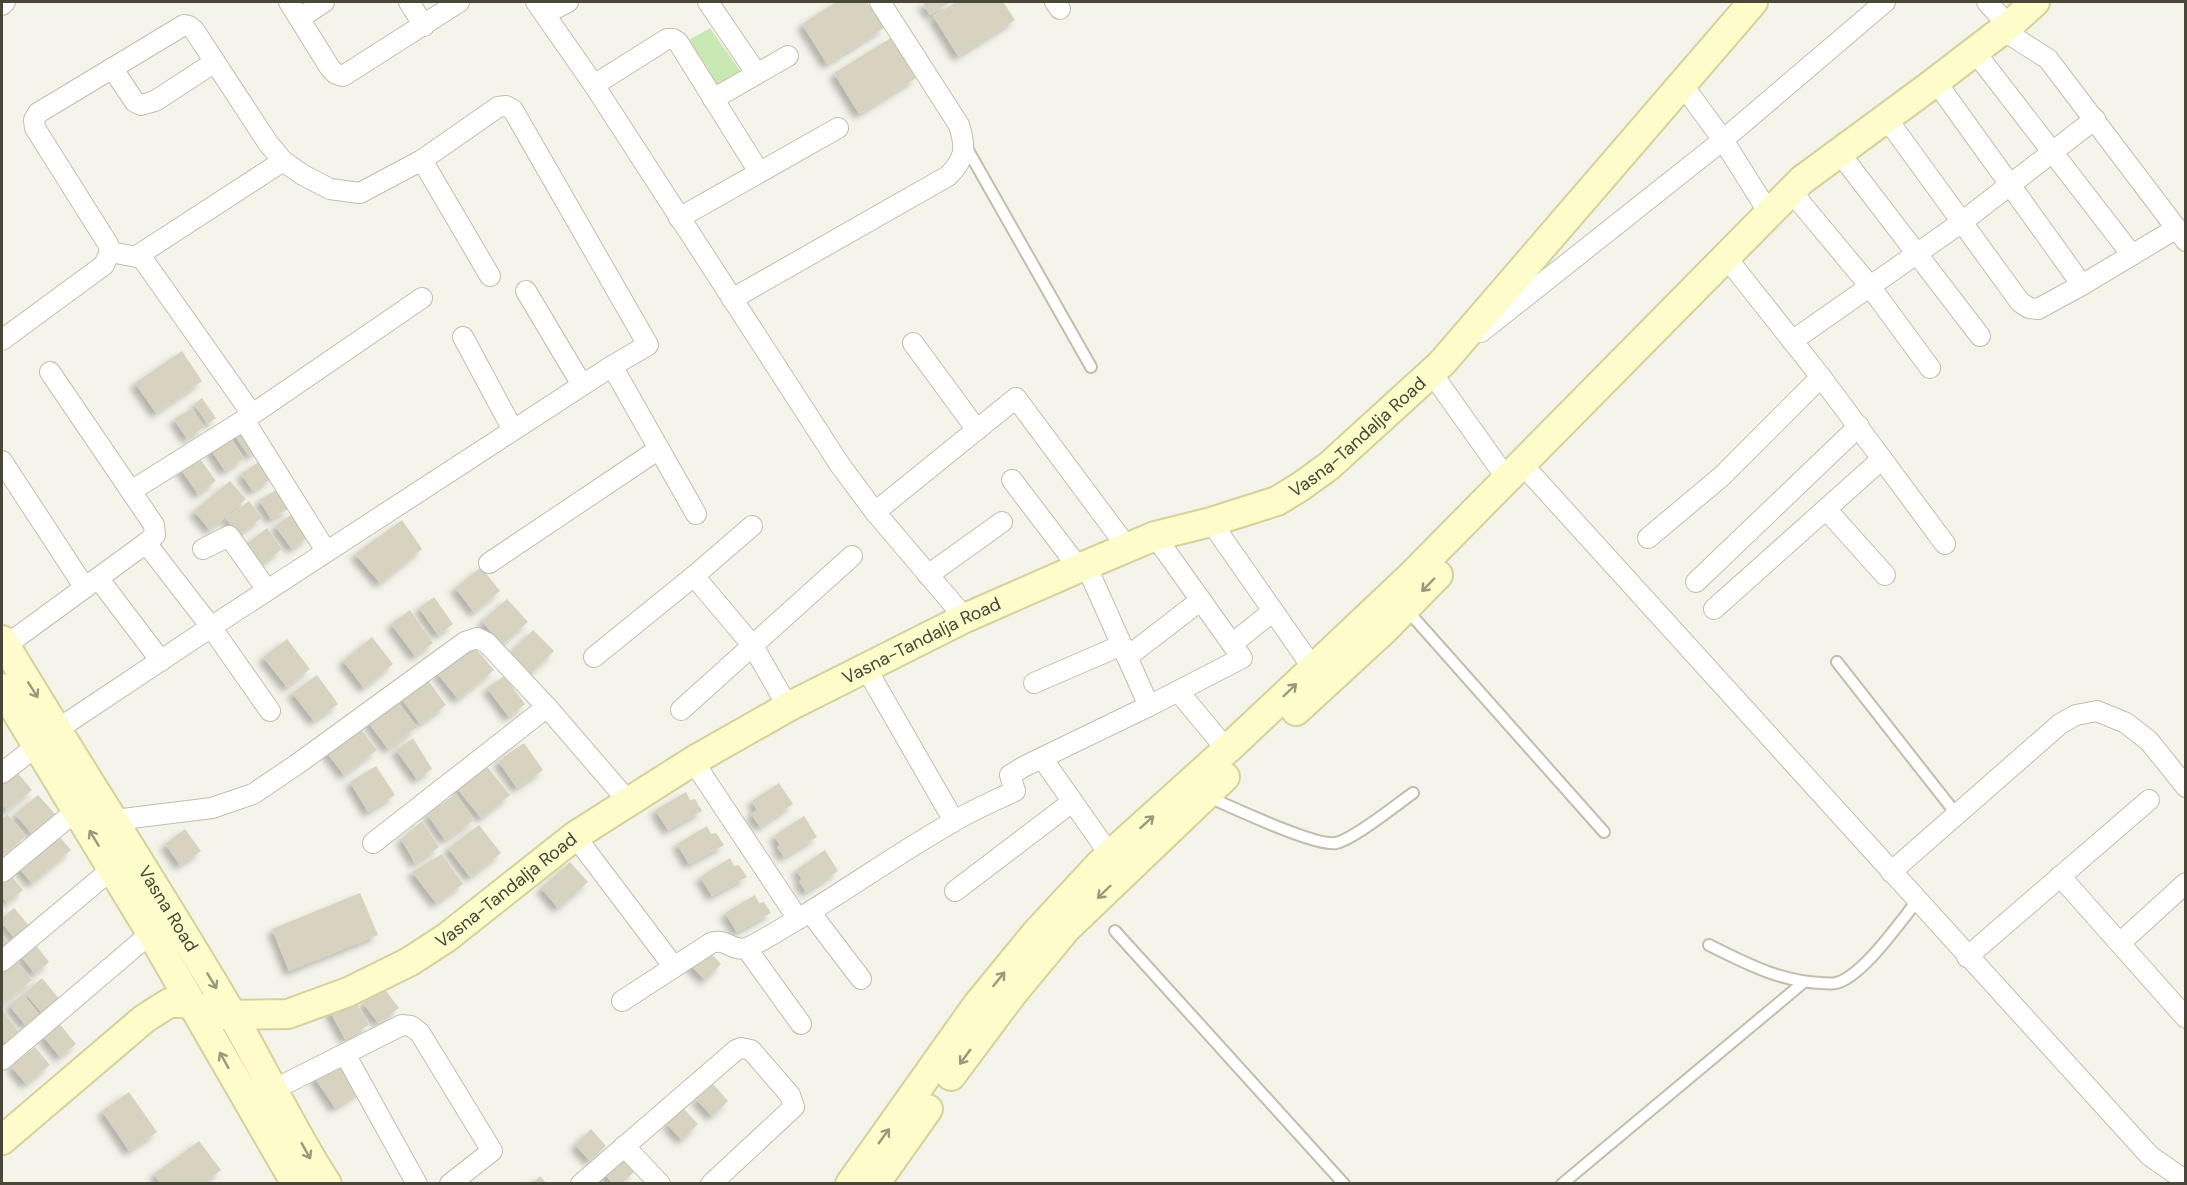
<svg xmlns="http://www.w3.org/2000/svg" width="2187" height="1185" font-family="'DM Sans',sans-serif">
  <style>
    .green { fill: #c8e9b4 }
    .building { fill: #d7d3c0; filter: url(#shadow) }
    .lines { fill: none; stroke-linecap: round; stroke-linejoin: round }
    .lane-casing { stroke: #c1bead; stroke-width: 14 }
    .street-casing { stroke: #c1bead; stroke-width: 22 }
    .secondary-casing { stroke: #d5d19b; stroke-width: 32 }
    .lane { stroke: #fff; stroke-width: 10 }
    .street { stroke: #fff; stroke-width: 20 }
    .secondary { stroke: #fffccc; stroke-width: 28 }
    .oneway { stroke: #9b987b }
    .labels { text-anchor: middle; dominant-baseline: central; stroke-width: 4.5; stroke-linejoin: round; paint-order: stroke }
    .street-label { font-size: 18px; fill: #4a4739; stroke: #fff }
  </style>
  <defs>
    <filter id="shadow"><feDropShadow dx="-5" dy="5" stdDeviation="3" flood-color="#0004"/></filter>
  </defs>
  <rect width="100%" height="100%" fill="#f5f4eb"/>
  <path class="green" d="M 710,28 L 741,72 L 719,88 L 687,41 Z"/>
  <g class="building">
    <path d="M 836,2 L 867,2 L 884,28 L 827,64 L 802,24 Z"/>
    <path d="M 922,2 L 951,2 L 930,15 Z"/>
    <path d="M 956,2 L 1003,2 L 1015,20 L 958,56 L 933,16 Z"/>
    <path d="M 891,38 L 916,78 L 859,114 L 834,73 Z"/>
    <path d="M 182,351 L 202,381 L 156,413 L 135,383 Z"/>
    <path d="M 202,398 L 216,418 L 208,424 L 194,404 Z"/>
    <path d="M 192,408 L 204,427 L 187,439 L 174,419 Z"/>
    <path d="M 243,425 L 259,449 L 249,456 L 232,432 Z"/>
    <path d="M 228,434 L 244,458 L 225,471 L 209,447 Z"/>
    <path d="M 198,456 L 216,481 L 198,494 L 180,468 Z"/>
    <path d="M 260,461 L 272,478 L 253,491 L 241,474 Z"/>
    <path d="M 230,481 L 246,499 L 210,530 L 194,511 Z"/>
    <path d="M 276,490 L 288,509 L 271,519 L 259,500 Z"/>
    <path d="M 249,501 L 262,518 L 238,535 L 226,518 Z"/>
    <path d="M 293,513 L 309,536 L 292,549 L 275,526 Z"/>
    <path d="M 402,520 L 422,549 L 380,583 L 355,554 Z"/>
    <path d="M 267,528 L 282,549 L 260,566 L 245,545 Z"/>
    <path d="M 481,567 L 500,591 L 474,612 L 455,588 Z"/>
    <path d="M 434,597 L 453,624 L 438,635 L 419,608 Z"/>
    <path d="M 507,599 L 528,622 L 502,645 L 482,621 Z"/>
    <path d="M 410,610 L 433,643 L 415,656 L 391,624 Z"/>
    <path d="M 533,630 L 554,651 L 529,675 L 509,654 Z"/>
    <path d="M 372,637 L 393,664 L 364,688 L 343,661 Z"/>
    <path d="M 287,639 L 310,669 L 287,687 L 263,657 Z"/>
    <path d="M 473,645 L 494,670 L 458,699 L 437,673 Z"/>
    <path d="M 317,675 L 338,704 L 314,721 L 292,693 Z"/>
    <path d="M 504,676 L 525,704 L 509,717 L 487,688 Z"/>
    <path d="M 427,679 L 446,705 L 420,724 L 401,698 Z"/>
    <path d="M 397,701 L 417,727 L 388,749 L 368,722 Z"/>
    <path d="M 358,725 L 377,750 L 344,775 L 325,750 Z"/>
    <path d="M 413,738 L 432,769 L 417,779 L 396,750 Z"/>
    <path d="M 524,743 L 543,770 L 517,788 L 498,761 Z"/>
    <path d="M 485,764 L 510,795 L 481,818 L 456,787 Z"/>
    <path d="M 376,766 L 395,795 L 368,812 L 350,782 Z"/>
    <path d="M 16,771 L 32,790 L 7,810 L 2,804 L 2,784 Z"/>
    <path d="M 779,783 L 793,804 L 760,827 L 751,814 L 757,810 L 752,801 Z"/>
    <path d="M 686,792 L 690,800 L 695,799 L 702,811 L 668,830 L 655,810 Z"/>
    <path d="M 456,794 L 474,820 L 445,840 L 427,814 Z"/>
    <path d="M 38,795 L 55,814 L 32,834 L 15,814 Z"/>
    <path d="M 7,814 L 26,836 L 2,857 L 2,819 Z"/>
    <path d="M 804,816 L 817,837 L 784,857 L 777,847 L 780,845 L 774,836 Z"/>
    <path d="M 422,821 L 439,847 L 415,863 L 401,839 Z"/>
    <path d="M 479,825 L 501,853 L 470,877 L 448,848 Z"/>
    <path d="M 707,826 L 711,834 L 716,833 L 724,845 L 689,864 L 677,844 Z"/>
    <path d="M 185,829 L 201,851 L 180,865 L 165,844 Z"/>
    <path d="M 57,834 L 71,850 L 32,883 L 18,867 Z"/>
    <path d="M 825,850 L 838,871 L 806,892 L 799,881 L 802,879 L 796,870 Z"/>
    <path d="M 442,854 L 463,884 L 436,903 L 412,872 Z"/>
    <path d="M 730,858 L 734,866 L 739,865 L 747,877 L 712,896 L 700,877 Z"/>
    <path d="M 570,862 L 588,882 L 558,908 L 541,888 Z"/>
    <path d="M 8,872 L 23,890 L 7,903 L 2,896 L 2,877 Z"/>
    <path d="M 360,893 L 378,935 L 289,971 L 272,929 Z"/>
    <path d="M 755,895 L 759,903 L 764,902 L 771,913 L 737,932 L 725,913 Z"/>
    <path d="M 14,908 L 30,927 L 15,939 L 2,923 L 2,918 Z"/>
    <path d="M 2,935 L 11,947 L 2,955 Z"/>
    <path d="M 35,944 L 49,962 L 35,974 L 20,955 Z"/>
    <path d="M 706,948 L 721,964 L 705,980 L 689,964 Z"/>
    <path d="M 15,959 L 32,980 L 2,1003 L 2,969 Z"/>
    <path d="M 42,978 L 60,1000 L 43,1014 L 25,993 Z"/>
    <path d="M 383,987 L 399,1008 L 378,1023 L 363,1003 Z"/>
    <path d="M 23,994 L 40,1015 L 26,1026 L 9,1005 Z"/>
    <path d="M 353,997 L 369,1025 L 345,1039 L 329,1010 Z"/>
    <path d="M 3,1011 L 20,1033 L 6,1044 L 2,1039 Z"/>
    <path d="M 58,1022 L 76,1044 L 60,1057 L 42,1035 Z"/>
    <path d="M 35,1047 L 50,1065 L 26,1084 L 11,1066 Z"/>
    <path d="M 343,1058 L 364,1089 L 335,1108 L 314,1077 Z"/>
    <path d="M 713,1084 L 728,1101 L 712,1116 L 696,1099 Z"/>
    <path d="M 129,1092 L 157,1132 L 129,1151 L 102,1111 Z"/>
    <path d="M 683,1108 L 698,1124 L 682,1140 L 667,1124 Z"/>
    <path d="M 591,1129 L 606,1146 L 590,1161 L 575,1145 Z"/>
    <path d="M 199,1141 L 221,1170 L 203,1184 L 161,1184 L 154,1174 Z"/>
    <path d="M 619,1156 L 634,1172 L 621,1184 L 613,1184 L 602,1171 Z"/>
    <path d="M 540,1176 L 547,1184 L 532,1184 Z"/>
  </g>
  <g class="lines">
    <defs>
      <g id="lane">
        <path d="M 965,145 L 1091,367"/>
        <path d="M 1407,610 L 1604,832"/>
        <path d="M 1837,662 L 1957,815"/>
        <path d="M 1206,796 C 1230,806 1315,847 1336,843 C 1354,839 1396,805 1413,793"/>
        <path d="M 1115,931 L 1344,1184"/>
        <path d="M 1709,945 C 1745,963 1781,982 1822,983 C 1826,983 1832,984 1836,983 C 1862,977 1900,922 1917,901"/>
        <path d="M 1562,1184 L 1804,982"/>
      </g>
      <g id="street">
        <path d="M 289,2 L 330,68 L 336,74 L 343,76 L 459,2"/>
        <path d="M 409,2 L 424,26"/>
        <path d="M 536,2 L 594,85 L 840,465 L 875,512 L 965,618"/>
        <path d="M 708,2 L 757,74"/>
        <path d="M 1055,2 L 1060,9"/>
        <path d="M 1987,2 L 2008,25"/>
        <path d="M 2,5 L 5,2"/>
        <path d="M 545,14 L 568,2"/>
        <path d="M 300,18 L 324,2"/>
        <path d="M 2012,36 L 2048,59 L 2186,241"/>
        <path d="M 1982,61 L 2132,255"/>
        <path d="M 112,68 L 135,102 L 141,105 L 155,101 L 215,62"/>
        <path d="M 1682,84 L 1723,140 L 1769,213"/>
        <path d="M 594,85 L 667,39 L 673,39 L 678,42 L 759,172"/>
        <path d="M 1944,93 L 2082,285"/>
        <path d="M 713,99 L 788,56"/>
        <path d="M 1895,130 L 2020,302 L 2029,308 L 2038,309 L 2082,285 L 2177,228"/>
        <path d="M 422,160 L 490,276"/>
        <path d="M 1848,164 L 1980,336"/>
        <path d="M 1800,202 L 1869,285 L 1930,368"/>
        <path d="M 679,218 L 838,128"/>
        <path d="M 110,252 L 142,258 L 252,414"/>
        <path d="M 137,256 L 283,161"/>
        <path d="M 526,291 L 582,385"/>
        <path d="M 732,299 L 948,176 C 966,158 966,148 959,125 L 880,2"/>
        <path d="M 1481,332 L 1723,140 L 1885,2"/>
        <path d="M 463,337 L 513,430"/>
        <path d="M 2,340 L 104,265 L 110,252 L 108,244 L 35,128 L 34,120 L 38,113 L 184,25 L 189,26 L 194,30 L 268,143 L 283,161 L 303,175 L 330,189 L 360,193 L 422,160 L 498,107 L 506,106 L 513,110 L 648,345 L 612,366 L 211,627 L 58,729 L 2,773"/>
        <path d="M 1792,341 L 1962,222 L 2095,119"/>
        <path d="M 913,343 L 977,430"/>
        <path d="M 612,366 L 696,514"/>
        <path d="M 1431,372 L 1507,479"/>
        <path d="M 244,420 L 326,551"/>
        <path d="M 1882,459 L 1945,544"/>
        <path d="M 2,461 L 85,588"/>
        <path d="M 1533,476 L 2150,1156 L 2186,1181"/>
        <path d="M 1012,480 L 1079,568"/>
        <path d="M 131,491 L 244,420 L 422,298"/>
        <path d="M 1826,509 L 1885,575"/>
        <path d="M 875,512 L 1016,398 L 1127,547"/>
        <path d="M 1211,522 L 1313,668"/>
        <path d="M 752,526 L 694,576 L 753,646 L 788,707"/>
        <path d="M 1648,538 L 1722,476 L 1821,377 L 1733,266"/>
        <path d="M 146,543 L 211,627 L 270,711"/>
        <path d="M 203,549 L 229,536 L 267,590"/>
        <path d="M 489,563 L 659,449"/>
        <path d="M 928,575 L 1002,522"/>
        <path d="M 98,578 L 161,661"/>
        <path d="M 1696,582 L 1859,426"/>
        <path d="M 1714,609 L 1882,459 L 1821,377"/>
        <path d="M 1232,644 L 1273,611"/>
        <path d="M 5,646 L 146,543 L 155,535 L 154,525 L 50,372"/>
        <path d="M 594,657 L 694,576"/>
        <path d="M 1127,657 L 1201,600"/>
        <path d="M 866,668 L 954,821"/>
        <path d="M 1034,683 L 1122,645"/>
        <path d="M 1178,691 L 1227,750"/>
        <path d="M 1149,706 L 1242,658 L 1155,536"/>
        <path d="M 681,710 L 852,556"/>
        <path d="M 1042,758 L 1110,855"/>
        <path d="M 693,761 L 798,919"/>
        <path d="M 115,820 L 212,808 L 253,794 L 296,765 L 465,642 L 477,638 L 487,643 L 547,707 L 628,801"/>
        <path d="M 575,836 L 674,967"/>
        <path d="M 373,843 L 547,707"/>
        <path d="M 2,872 L 77,810"/>
        <path d="M 1891,872 L 2060,724 L 2076,715 L 2097,711 L 2126,723 L 2149,741 L 2186,787"/>
        <path d="M 2060,876 L 2186,1018"/>
        <path d="M 955,891 L 1072,802"/>
        <path d="M 810,912 L 861,979"/>
        <path d="M 2120,943 L 2186,883"/>
        <path d="M 747,949 L 801,1024"/>
        <path d="M 1967,957 L 2149,800"/>
        <path d="M 2,961 L 112,869"/>
        <path d="M 622,1001 L 711,943 C 726,937 734,954 749,947 C 764,940 779,930 793,922 C 847,890 898,853 953,822 C 972,810 994,801 1015,791 L 1010,775 L 1025,766 L 1149,706 L 1086,565"/>
        <path d="M 345,1054 L 417,1184"/>
        <path d="M 2,1060 L 151,933"/>
        <path d="M 263,1095 L 402,1025 L 411,1026 L 420,1033 L 492,1151 L 450,1184"/>
        <path d="M 624,1146 L 660,1184"/>
        <path d="M 581,1184 L 736,1050 L 741,1048 L 751,1050 L 790,1095 L 794,1107 L 711,1184"/>
      </g>
      <g id="secondary">
        <path id="s1" d="M 2,640 C 77,765 157,887 231,1013 C 264,1069 291,1129 327,1184"/>
        <path d="M 2,688 L 151,933 L 296,1184"/>
        <path d="M 1296,711 L 1384,630 L 1438,575"/>
        <path d="M 951,1076 L 1013,993 L 1066,929 L 1225,777"/>
        <path id="s2" d="M 2,1140 L 144,1019 L 169,1003 L 184,1003 L 218,1015 L 288,1014 L 348,992 L 409,962 L 446,938 L 575,836 L 693,761 L 788,707 L 965,618 L 1079,568 L 1155,536 L 1211,522 L 1277,501 L 1300,487 L 1329,466 L 1442,363 L 1753,2"/>
        <path d="M 850,1184 L 977,1005 L 1036,933 L 1099,865 L 1232,745 L 1409,578 L 1802,180 L 1927,88 L 2013,22 L 2035,2"/>
        <path d="M 875,1184 L 928,1109"/>
      </g>
    </defs>
    <use href="#lane" class="lane-casing"/>
    <use href="#street" class="street-casing"/>
    <use href="#secondary" class="secondary-casing"/>
    <use href="#lane" class="lane"/>
    <use href="#street" class="street"/>
    <use href="#secondary" class="secondary"/>
  </g>
  <defs><path id="oneway-shaft" d="M-6 0H5M1.5-3L5.5 0L1.5 3" fill="none" stroke-width="1.6" stroke-linecap="round" stroke-linejoin="round" transform="scale(1.5)"/></defs>
  <g class="oneway">
    <use href="#oneway-shaft" transform="translate(1428 585) rotate(134)"/>
    <use href="#oneway-shaft" transform="translate(33 690) rotate(58)"/>
    <use href="#oneway-shaft" transform="translate(1290 690) rotate(-44)"/>
    <use href="#oneway-shaft" transform="translate(1147 822) rotate(-42)"/>
    <use href="#oneway-shaft" transform="translate(94 838) rotate(-121)"/>
    <use href="#oneway-shaft" transform="translate(1104 892) rotate(136)"/>
    <use href="#oneway-shaft" transform="translate(999 979) rotate(-51)"/>
    <use href="#oneway-shaft" transform="translate(212 981) rotate(59)"/>
    <use href="#oneway-shaft" transform="translate(965 1057) rotate(126)"/>
    <use href="#oneway-shaft" transform="translate(224 1060) rotate(-119)"/>
    <use href="#oneway-shaft" transform="translate(884 1136) rotate(-54)"/>
    <use href="#oneway-shaft" transform="translate(306 1151) rotate(61)"/>
  </g>
  <g class="labels">
    <g class="street-label">
      <text stroke="none"><textPath href="#s2" startOffset="1562">Vasna-Tandalja Road</textPath></text>
      <text stroke="none"><textPath href="#s2" startOffset="1076">Vasna-Tandalja Road</textPath></text>
      <text stroke="none"><textPath href="#s2" startOffset="590">Vasna-Tandalja Road</textPath></text>
      <text stroke="none"><textPath href="#s1" startOffset="316">Vasna Road</textPath></text>
    </g>
  </g>
  <rect width="2187" height="1185" fill="none" stroke="#4a4739" stroke-width="6"/>
</svg>
